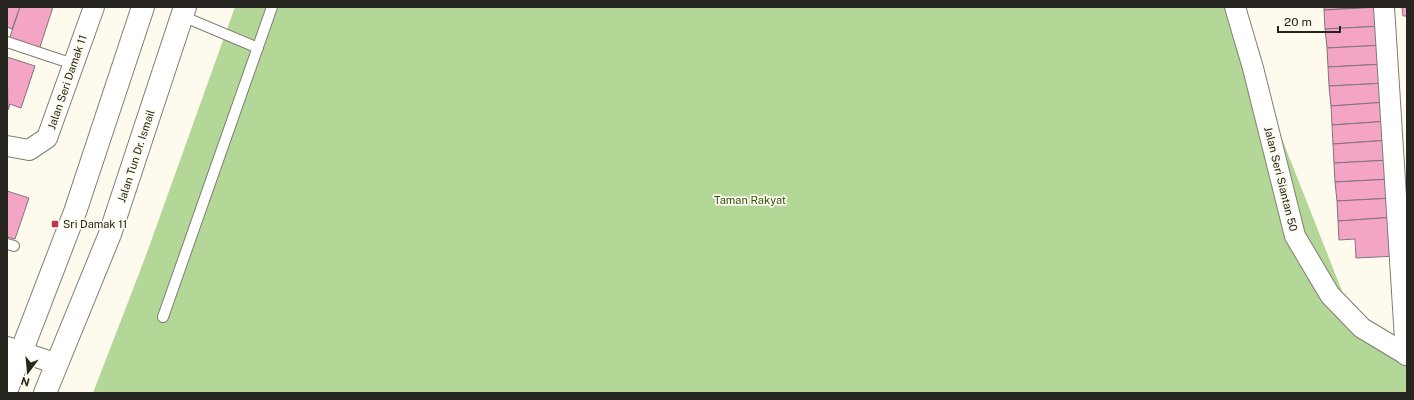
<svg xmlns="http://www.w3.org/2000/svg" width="1414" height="400" font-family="'Public Sans',sans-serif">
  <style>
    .green { fill: #b2d796 }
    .building { fill: #f4a4c5; stroke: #817479 }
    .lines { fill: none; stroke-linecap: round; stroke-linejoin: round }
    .service-casing { stroke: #7f7d72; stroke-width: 12 }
    .minor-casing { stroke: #7f7d72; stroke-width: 22 }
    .tertiary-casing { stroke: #7f7d72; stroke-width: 24 }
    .service { stroke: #fff; stroke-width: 10 }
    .minor { stroke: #fff; stroke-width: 20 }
    .tertiary { stroke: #fff; stroke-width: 22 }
    .poi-dot { fill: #c2324d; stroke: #fefbee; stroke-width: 1.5 }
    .labels { text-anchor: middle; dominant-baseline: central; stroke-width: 3.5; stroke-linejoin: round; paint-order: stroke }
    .street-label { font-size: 11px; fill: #262520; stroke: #fefbee }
    .park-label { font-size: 11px; fill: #304e10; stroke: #fefbee }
    .poi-label { font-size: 11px; fill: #262520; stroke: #fefbee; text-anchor: start }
  </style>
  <rect width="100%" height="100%" fill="#fefbee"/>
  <path class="green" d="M 235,7 L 1230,7 L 1355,324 L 1407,346 L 1407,393 L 93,393 L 145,258 Z"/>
  <g class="building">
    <path d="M 7,7 L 20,7 L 12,29 L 7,27 Z"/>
    <path d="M 20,7 L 53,7 L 39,50 L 9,40 Z"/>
    <path d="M 1324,7 L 1374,7 L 1324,10 Z"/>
    <path d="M 1381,7 L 1383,26 L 1325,29 L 1324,10 Z"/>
    <path d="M 1402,7 L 1407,7 L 1407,16 L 1403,16 Z"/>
    <path d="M 1383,26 L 1384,45 L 1327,48 L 1325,29 Z"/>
    <path d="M 1384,45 L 1385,64 L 1328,67 L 1327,48 Z"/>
    <path d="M 7,57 L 35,66 L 21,108 L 10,104 L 8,110 Z"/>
    <path d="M 1385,64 L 1386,83 L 1329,86 L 1328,67 Z"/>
    <path d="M 1386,83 L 1387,102 L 1331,106 L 1329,86 Z"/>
    <path d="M 1387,102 L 1389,121 L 1332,125 L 1331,106 Z"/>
    <path d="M 1389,121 L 1390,140 L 1333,144 L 1332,125 Z"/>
    <path d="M 1390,140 L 1391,160 L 1334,163 L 1333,144 Z"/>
    <path d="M 1391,160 L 1392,179 L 1335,182 L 1334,163 Z"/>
    <path d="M 1392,179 L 1394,198 L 1337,201 L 1335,182 Z"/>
    <path d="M 7,191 L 29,198 L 15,239 L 7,237 Z"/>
    <path d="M 1394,198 L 1395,217 L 1338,221 L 1337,201 Z"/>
    <path d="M 1395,217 L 1397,256 L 1356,258 L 1355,239 L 1339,240 L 1338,221 Z"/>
  </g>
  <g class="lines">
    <defs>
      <g id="service">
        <path d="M 182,16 L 258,48"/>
        <path d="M 7,42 L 73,64"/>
        <path d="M 7,244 L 14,246"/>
        <path d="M 163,317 L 272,7"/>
      </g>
      <g id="minor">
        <path d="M 1235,7 L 1253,68 L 1295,236 L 1330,295 L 1362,328 L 1407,355"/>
        <path d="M 1384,7 L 1406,355"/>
        <path d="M 7,146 L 29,150 L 47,138 L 94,7"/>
        <path d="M 7,347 L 57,364"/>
      </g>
      <g id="tertiary">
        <path d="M 7,389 L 75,212 L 143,7"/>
        <path d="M 45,393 L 110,234 L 185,7"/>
      </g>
    </defs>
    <use href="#service" class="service-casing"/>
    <use href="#minor" class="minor-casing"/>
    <use href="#tertiary" class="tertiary-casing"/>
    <use href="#service" class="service"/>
    <use href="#minor" class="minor"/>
    <use href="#tertiary" class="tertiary"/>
  </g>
  <rect class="poi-dot" x="51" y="220" width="8" height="8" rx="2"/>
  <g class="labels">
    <g class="street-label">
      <text transform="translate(67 82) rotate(-71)">Jalan Seri Damak 11</text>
      <text transform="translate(136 156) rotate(-72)">Jalan Tun Dr. Ismail</text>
      <text transform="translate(1281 179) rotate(76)">Jalan Seri Siantan 50</text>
    </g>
    <g class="park-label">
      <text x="750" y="200">Taman Rakyat</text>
    </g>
    <g class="poi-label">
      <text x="63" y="224">Sri Damak 11</text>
    </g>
  </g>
  <rect width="1414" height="400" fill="none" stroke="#262520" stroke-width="16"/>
  <g transform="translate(28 372) rotate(196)" stroke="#fefbee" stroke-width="3" paint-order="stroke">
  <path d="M0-3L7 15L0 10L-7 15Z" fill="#262520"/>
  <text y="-6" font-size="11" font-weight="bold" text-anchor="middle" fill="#262520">N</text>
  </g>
  <path d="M1278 26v6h62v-6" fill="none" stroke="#262520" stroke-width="2"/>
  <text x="1284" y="26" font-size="12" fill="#262520" stroke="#fefbee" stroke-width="3" paint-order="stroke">20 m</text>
</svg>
